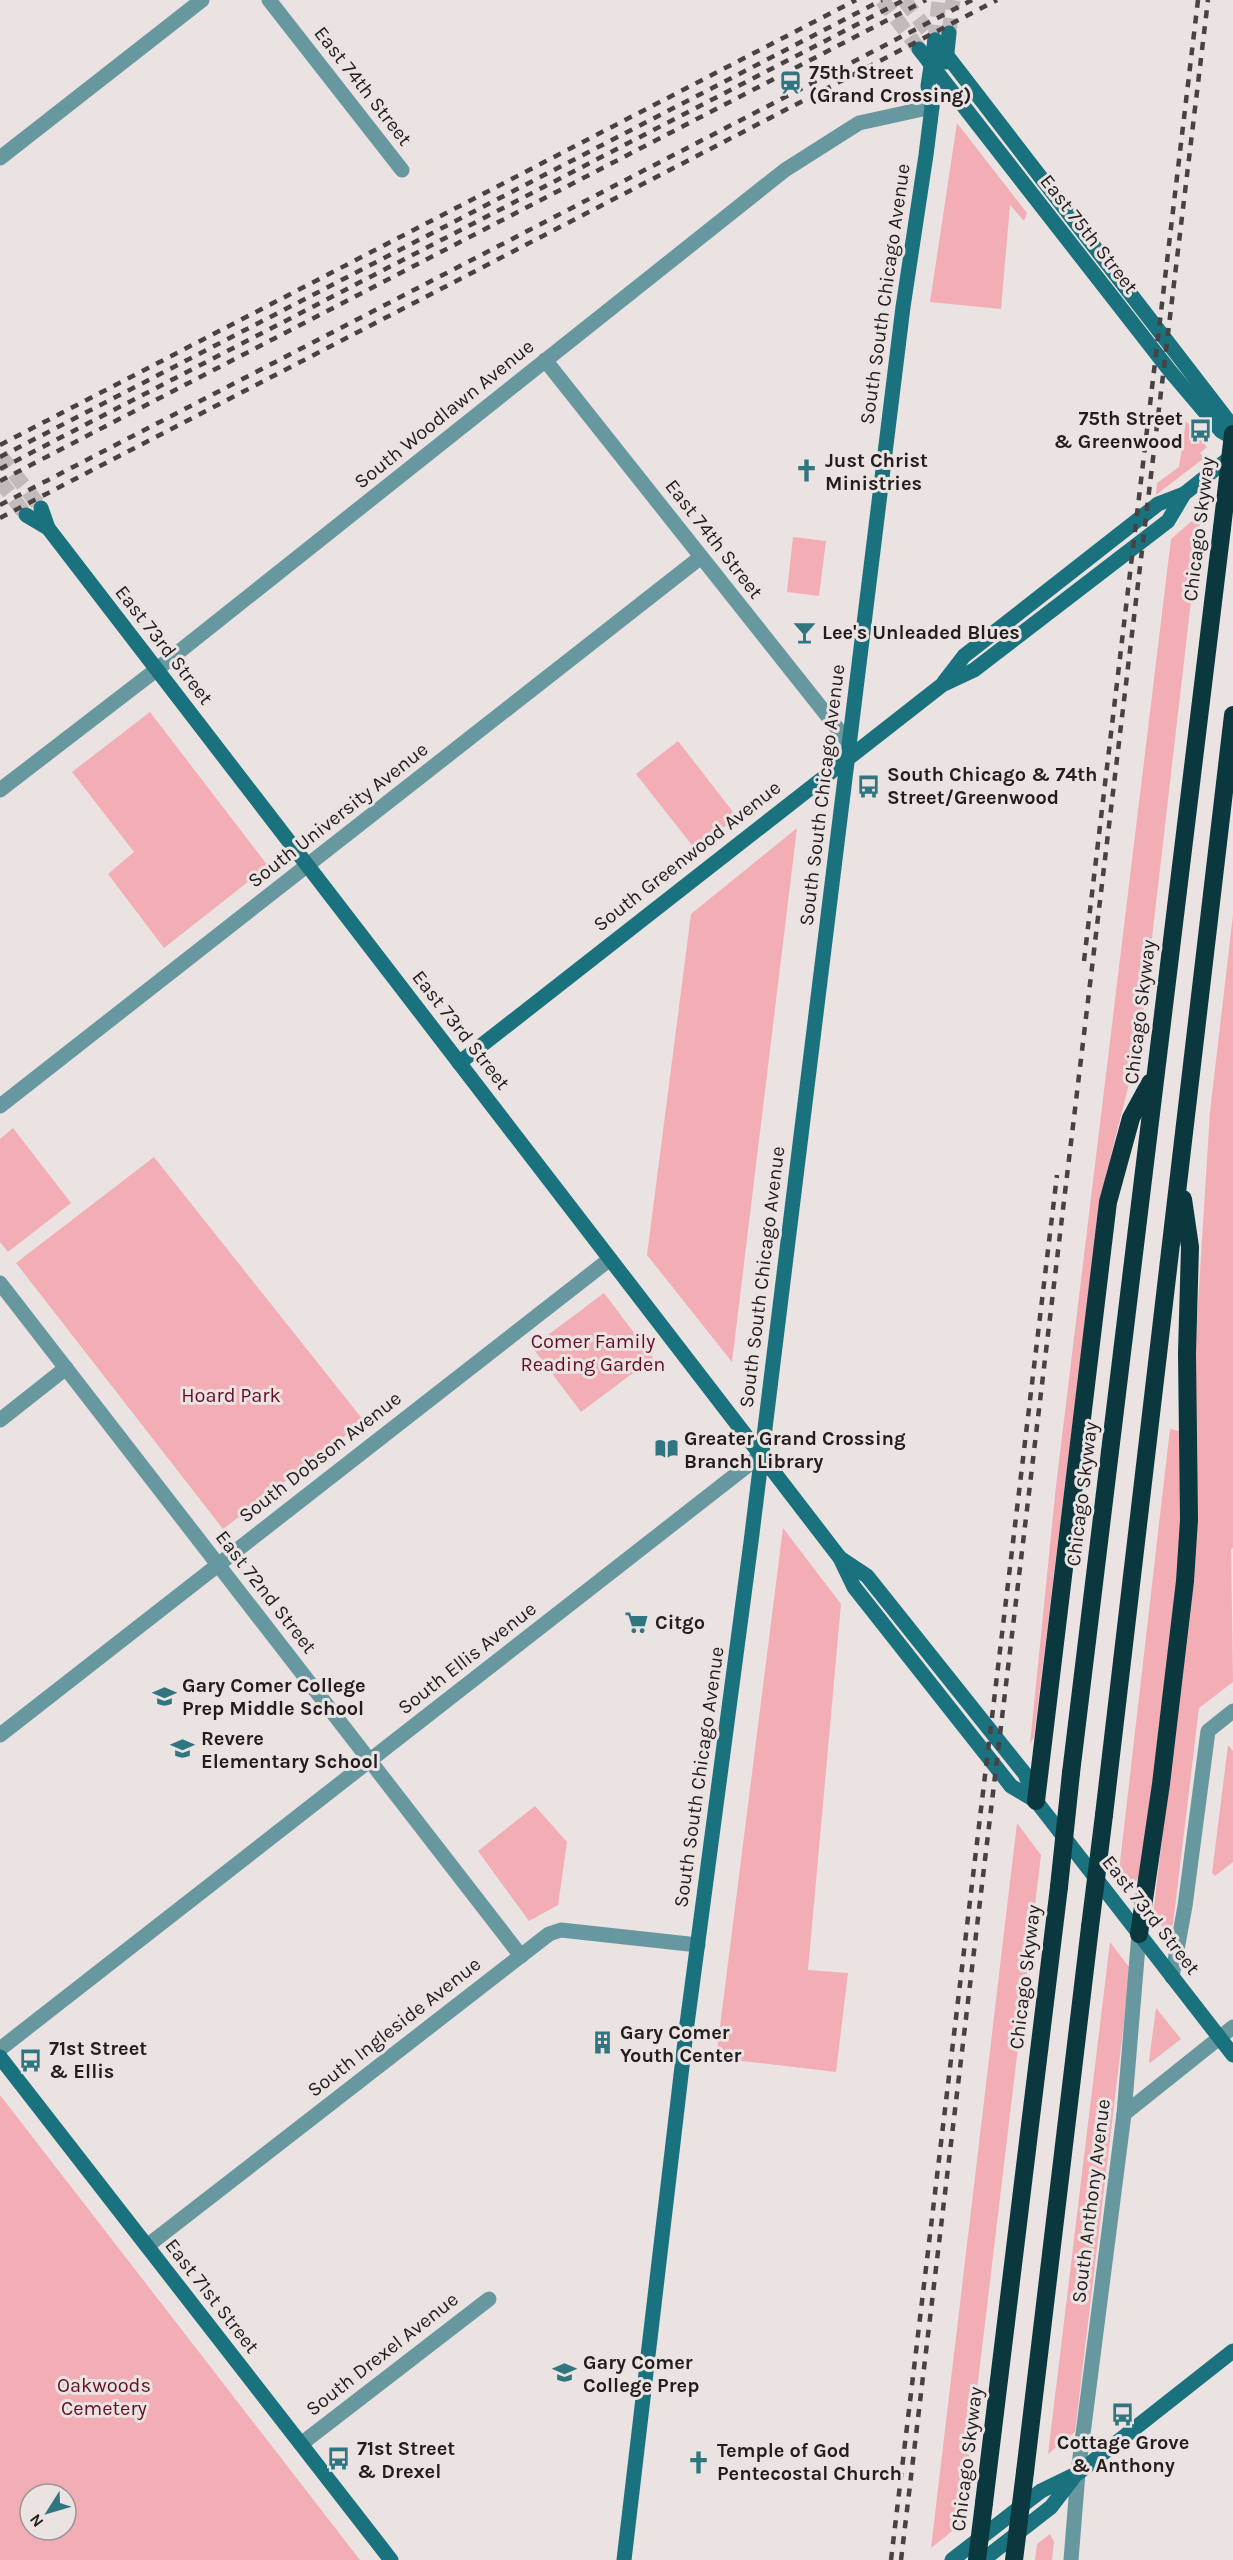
<svg xmlns="http://www.w3.org/2000/svg" width="1233" height="2560" font-family="Karla,sans-serif">
  <style>
    .green { fill: #f3aeb5; fill-rule: evenodd }
    .lines { fill: none; stroke-linecap: round; stroke-linejoin: round }
    .secondary-tunnel { stroke: #c3bbbb; stroke-width: 15; stroke-dasharray: 15 8; stroke-linecap: butt }
    .street { stroke: #67979f; stroke-width: 15 }
    .secondary { stroke: #19727d; stroke-width: 15 }
    .highway { stroke: #0b373e; stroke-width: 18 }
    .rail { stroke: #474243; stroke-width: 4.5; stroke-dasharray: 8 8; stroke-linecap: butt }
    .highway-bridge { stroke: #0b373e; stroke-width: 18 }
    .labels { text-anchor: middle; dominant-baseline: central; stroke-width: 6; stroke-linejoin: round; paint-order: stroke }
    .poi-label { font-size: 20px; font-weight: bold; fill: #221e1f; stroke: #ebe2e2; text-anchor: start }
    .street-label { font-size: 20px; fill: #221e1f; stroke: #ebe2e2 }
    .park-label { font-size: 20px; fill: #650f25; stroke: #ebe2e2 }
  </style>
  <rect width="100%" height="100%" fill="#ebe2e2"/>
  <g class="green">
    <path d="M 957,123 L 1027,213 L 1024,221 L 1010,205 L 1001,309 L 930,302 Z"/>
    <path d="M 1186,421 L 1207,447 L 1200,453 L 1204,458 L 1156,495 L 1157,483 L 1179,467 Z"/>
    <path d="M 1192,521 L 1200,523 L 1143,1016 L 1134,1064 L 1100,1199 L 1034,1737 L 1030,1744 L 1056,1486 L 1171,539 Z"/>
    <path d="M 793,537 L 826,541 L 819,596 L 787,592 Z"/>
    <path d="M 150,712 L 268,866 L 164,948 L 108,874 L 134,852 L 72,772 Z"/>
    <path d="M 678,741 L 737,817 L 695,849 L 636,774 Z"/>
    <path d="M 797,828 L 732,1362 L 647,1255 L 691,914 Z"/>
    <path d="M 1233,915 L 1233,1548 L 1231,1549 L 1233,1682 L 1199,1708 L 1173,1924 L 1166,1932 L 1153,1914 L 1193,1585 L 1196,1336 L 1210,1112 Z"/>
    <path d="M 13,1128 L 71,1203 L 8,1252 L 0,1242 L 0,1139 Z"/>
    <path d="M 154,1157 L 364,1421 L 223,1529 L 16,1263 Z"/>
    <path d="M 604,1293 L 653,1358 L 581,1412 L 532,1347 Z"/>
    <path d="M 1170,1429 L 1180,1431 L 1181,1547 L 1141,1874 L 1136,1881 L 1130,1884 L 1119,1871 Z"/>
    <path d="M 783,1528 L 841,1604 L 808,1970 L 848,1973 L 836,2072 L 716,2058 Z"/>
    <path d="M 1228,1745 L 1233,1751 L 1233,1862 L 1215,1876 L 1212,1873 Z"/>
    <path d="M 535,1806 L 567,1842 L 558,1905 L 529,1921 L 478,1851 Z"/>
    <path d="M 1017,1823 L 1041,1855 L 961,2524 L 931,2548 Z"/>
    <path d="M 1110,1942 L 1129,1967 L 1130,1972 L 1075,2432 L 1048,2454 Z"/>
    <path d="M 1156,2008 L 1181,2039 L 1150,2063 L 1149,2061 Z"/>
    <path d="M 0,2095 L 360,2560 L 0,2560 ZM 30,2494 L 66,2494 L 66,2530 L 30,2530 Z"/>
    <path d="M 1050,2534 L 1054,2542 L 1052,2560 L 1035,2560 L 1037,2544 Z"/>
  </g>
  <g class="lines">
    <g class="secondary-tunnel">
      <path d="M 882,0 L 919,49"/>
      <path d="M 904,0 L 935,40"/>
      <path d="M 949,33 L 953,0"/>
      <path d="M 935,40 L 939,0"/>
      <path d="M 0,455 L 41,508"/>
      <path d="M 0,481 L 26,515"/>
    </g>
    <g class="street">
      <path d="M 269,0 L 402,170"/>
      <path d="M 0,158 L 202,0"/>
      <path d="M 545,360 L 849,743"/>
      <path d="M 0,790 L 156,670 L 785,170 L 859,123 L 932,107"/>
      <path d="M 0,1106 L 701,557"/>
      <path d="M 0,1283 L 521,1956"/>
      <path d="M 0,1420 L 66,1368"/>
      <path d="M 0,1735 L 610,1259"/>
      <path d="M 1172,1977 L 1185,1906 L 1208,1731 L 1233,1711"/>
      <path d="M 0,2049 L 761,1455"/>
      <path d="M 1124,2114 L 1233,2027"/>
      <path d="M 147,2246 L 549,1934 L 561,1930 L 698,1945"/>
      <path d="M 301,2444 L 489,2299"/>
      <path d="M 1071,2560 L 1078,2473 L 1124,2114 L 1139,1934"/>
    </g>
    <g class="secondary">
      <path d="M 935,40 L 1233,427"/>
      <path d="M 919,49 L 1170,371 L 1221,431 L 1233,438"/>
      <path d="M 946,62 L 949,33"/>
      <path d="M 41,508 L 48,528 L 840,1558 L 854,1587 L 1011,1786 L 1036,1801"/>
      <path d="M 26,515 L 48,528"/>
      <path d="M 944,682 L 964,656 L 1158,504 L 1184,494 L 1233,455"/>
      <path d="M 459,1063 L 942,685 L 974,670 L 1168,521 L 1184,494"/>
      <path d="M 840,1558 L 867,1576 L 1025,1774 L 1036,1801 L 1233,2055"/>
      <path d="M 0,2057 L 391,2560"/>
      <path d="M 624,2560 L 687,2024 L 751,1542 L 903,307 L 926,155 L 932,107 L 928,86 L 935,40"/>
      <path d="M 952,2560 L 1041,2491 L 1078,2473 L 1233,2351"/>
      <path d="M 983,2560 L 1051,2507 L 1074,2477"/>
    </g>
    <g class="highway">
      <path d="M 1071,1773 L 1222,528"/>
      <path d="M 1036,1801 L 1108,1202 L 1131,1118 L 1150,1083"/>
      <path d="M 1104,1815 L 1233,715"/>
      <path d="M 1139,1934 L 1161,1784 L 1185,1581 L 1189,1520 L 1187,1353 L 1190,1247 L 1183,1199"/>
      <path d="M 1025,2472 L 1090,1927"/>
      <path d="M 984,2503 L 1059,1887"/>
    </g>
    <g class="rail">
      <path d="M 0,445 L 856,0"/>
      <path d="M 0,457 L 882,0"/>
      <path d="M 0,469 L 904,0"/>
      <path d="M 0,481 L 926,0"/>
      <path d="M 0,505 L 972,0"/>
      <path d="M 0,518 L 997,0"/>
      <path d="M 1084,961 L 1198,0"/>
      <path d="M 891,2560 L 1057,1175"/>
      <path d="M 901,2560 L 1208,0"/>
    </g>
    <g class="highway-bridge">
      <path d="M 1222,528 L 1233,434"/>
      <path d="M 1059,1887 L 1071,1773"/>
      <path d="M 1090,1927 L 1104,1815"/>
      <path d="M 977,2560 L 984,2503"/>
      <path d="M 1014,2560 L 1025,2472"/>
    </g>
  </g>
  <defs>
    <symbol id="station-bare" viewBox="-9 -9 18 18"><path d="M-3-6H3Q5-6 5-4V2Q5 4 3 4L4.5 6H3L1.5 4h-3L-3 6H-4.5L-3 4Q-5 4-5 2V-4Q-5-6-3-6ZM-3.5-4v3h7v-3ZM-3.5 1v1.5H-2V1ZM2 1v1.5H3.5V1Z" fill="#2f7681" stroke="#ebe2e2" stroke-width="2.5" paint-order="stroke"/></symbol>
    <symbol id="bus-bare" viewBox="-9 -9 18 18"><path d="M-5-6H5V4H4V6H2V4H-2V6H-4V4H-5ZM-3.5-4V0h7V-4ZM-3.5 1.2v1.5H-2V1.2ZM2 1.2v1.5H3.5V1.2Z" fill="#2f7681" stroke="#ebe2e2" stroke-width="2.5" paint-order="stroke"/></symbol>
    <symbol id="church-bare" viewBox="-9 -9 18 18"><path d="M-1.2-6h2.4v3.5h3.3v2.4h-3.3V6h-2.4V-.1h-3.3v-2.4h3.3Z" fill="#2f7681" stroke="#ebe2e2" stroke-width="2.5" paint-order="stroke"/></symbol>
    <symbol id="bar-bare" viewBox="-9 -9 18 18"><path d="M-6-5H6L.8 .8V4.5H3.5V6h-7V4.5H-.8V.8Z" fill="#2f7681" stroke="#ebe2e2" stroke-width="2.5" paint-order="stroke"/></symbol>
    <symbol id="library-bare" viewBox="-9 -9 18 18"><path d="M-6-4Q-3-5.5-.7-3.5V5Q-3 3-6 4ZM6-4Q3-5.5 .7-3.5V5Q3 3 6 4Z" fill="#2f7681" stroke="#ebe2e2" stroke-width="2.5" paint-order="stroke"/></symbol>
    <symbol id="supermarket-bare" viewBox="-9 -9 18 18"><path d="M-6-5.5h2.5l.6 2H6L4.5 2H-2.5L-4.4-4H-6ZM-1.5 3.2a1.3 1.3 0 1 0 .1 0ZM3 3.2a1.3 1.3 0 1 0 .1 0Z" fill="#2f7681" stroke="#ebe2e2" stroke-width="2.5" paint-order="stroke"/></symbol>
    <symbol id="school-bare" viewBox="-9 -9 18 18"><path d="M0-5L7-2L0 1L-7-2ZM-4 1L0 2.5L4 1V4Q0 6-4 4Z" fill="#2f7681" stroke="#ebe2e2" stroke-width="2.5" paint-order="stroke"/></symbol>
    <symbol id="building-bare" viewBox="-9 -9 18 18"><path d="M-4-6H4V6H1V3H-1V6H-4ZM-2.5-4.3h1.7v1.8h-1.7ZM.8-4.3h1.7v1.8H.8ZM-2.5-1h1.7V.8h-1.7ZM.8-1h1.7V.8H.8Z" fill="#2f7681" stroke="#ebe2e2" stroke-width="2.5" paint-order="stroke"/></symbol>
  </defs>
  <g fill-rule="evenodd">
    <use href="#station-bare" x="774" y="66" width="33" height="33"/>
    <use href="#bus-bare" x="1184" y="414" width="33" height="33"/>
    <use href="#church-bare" x="790" y="454" width="33" height="33"/>
    <use href="#bar-bare" x="788" y="616" width="33" height="33"/>
    <use href="#bus-bare" x="852" y="770" width="33" height="33"/>
    <use href="#library-bare" x="650" y="1432" width="33" height="33"/>
    <use href="#supermarket-bare" x="620" y="1606" width="33" height="33"/>
    <use href="#school-bare" x="148" y="1680" width="33" height="33"/>
    <use href="#school-bare" x="166" y="1732" width="33" height="33"/>
    <use href="#building-bare" x="586" y="2026" width="33" height="33"/>
    <use href="#bus-bare" x="14" y="2044" width="33" height="33"/>
    <use href="#school-bare" x="548" y="2356" width="33" height="33"/>
    <use href="#bus-bare" x="1106" y="2398" width="33" height="33"/>
    <use href="#bus-bare" x="322" y="2442" width="33" height="33"/>
    <use href="#church-bare" x="682" y="2446" width="33" height="33"/>
  </g>
  <g class="labels">
    <g class="poi-label">
      <text x="809" y="72">75th Street<tspan x="809" dy="23">(Grand Crossing)</tspan></text>
      <text x="1183" y="418" text-anchor="end">75th Street<tspan x="1183" dy="23">&amp; Greenwood</tspan></text>
      <text x="825" y="460">Just Christ<tspan x="825" dy="23">Ministries</tspan></text>
      <text x="822" y="632">Lee's Unleaded Blues</text>
      <text x="887" y="774">South Chicago &amp; 74th<tspan x="887" dy="23">Street/Greenwood</tspan></text>
      <text x="684" y="1438">Greater Grand Crossing<tspan x="684" dy="23">Branch Library</tspan></text>
      <text x="655" y="1622">Citgo</text>
      <text x="182" y="1685">Gary Comer College<tspan x="182" dy="23">Prep Middle School</tspan></text>
      <text x="201" y="1738">Revere<tspan x="201" dy="23">Elementary School</tspan></text>
      <text x="620" y="2032">Gary Comer<tspan x="620" dy="23">Youth Center</tspan></text>
      <text x="49" y="2048">71st Street<tspan x="49" dy="23">&amp; Ellis</tspan></text>
      <text x="583" y="2362">Gary Comer<tspan x="583" dy="23">College Prep</tspan></text>
      <text x="1123" y="2442" text-anchor="middle">Cottage Grove<tspan x="1123" dy="23">&amp; Anthony</tspan></text>
      <text x="357" y="2448">71st Street<tspan x="357" dy="23">&amp; Drexel</tspan></text>
      <text x="717" y="2450">Temple of God<tspan x="717" dy="23">Pentecostal Church</tspan></text>
    </g>
    <g class="street-label">
      <text transform="translate(363 86) rotate(52)">East 74th Street</text>
      <text transform="translate(1089 234) rotate(52)">East 75th Street</text>
      <text transform="translate(885 294) rotate(-82)">South South Chicago Avenue</text>
      <text transform="translate(444 414) rotate(-39)">South Woodlawn Avenue</text>
      <text transform="translate(1199 529) rotate(-83)">Chicago Skyway</text>
      <text transform="translate(714 539) rotate(52)">East 74th Street</text>
      <text transform="translate(164 645) rotate(52)">East 73rd Street</text>
      <text transform="translate(822 795) rotate(-83)">South South Chicago Avenue</text>
      <text transform="translate(338 815) rotate(-38)">South University Avenue</text>
      <text transform="translate(687 856) rotate(-38)">South Greenwood Avenue</text>
      <text transform="translate(1140 1012) rotate(-83)">Chicago Skyway</text>
      <text transform="translate(461 1030) rotate(52)">East 73rd Street</text>
      <text transform="translate(762 1277) rotate(-83)">South South Chicago Avenue</text>
      <text transform="translate(320 1457) rotate(-38)">South Dobson Avenue</text>
      <text transform="translate(1082 1494) rotate(-83)">Chicago Skyway</text>
      <text transform="translate(266 1592) rotate(52)">East 72nd Street</text>
      <text transform="translate(467 1658) rotate(-38)">South Ellis Avenue</text>
      <text transform="translate(699 1777) rotate(-82)">South South Chicago Avenue</text>
      <text transform="translate(1151 1915) rotate(52)">East 73rd Street</text>
      <text transform="translate(1025 1977) rotate(-83)">Chicago Skyway</text>
      <text transform="translate(394 2027) rotate(-38)">South Ingleside Avenue</text>
      <text transform="translate(1091 2201) rotate(-83)">South Anthony Avenue</text>
      <text transform="translate(212 2296) rotate(52)">East 71st Street</text>
      <text transform="translate(382 2354) rotate(-38)">South Drexel Avenue</text>
      <text transform="translate(967 2459) rotate(-83)">Chicago Skyway</text>
    </g>
    <g class="park-label">
      <text x="593" y="1341">Comer Family<tspan x="593" dy="23">Reading Garden</tspan></text>
      <text x="231" y="1395">Hoard Park</text>
      <text x="104" y="2385">Oakwoods<tspan x="104" dy="23">Cemetery</tspan></text>
    </g>
  </g>
  <g transform="translate(48 2512) rotate(233)"><circle r="28" fill="#ebe2e2" stroke="#9b9494" stroke-width="1.5"/>
  <path d="M0-4.5L10 22L0 15L-10 22Z" fill="#2f7681"/>
  <text y="-9" font-size="16" font-weight="bold" text-anchor="middle" fill="#221e1f">N</text>
  </g>
</svg>
